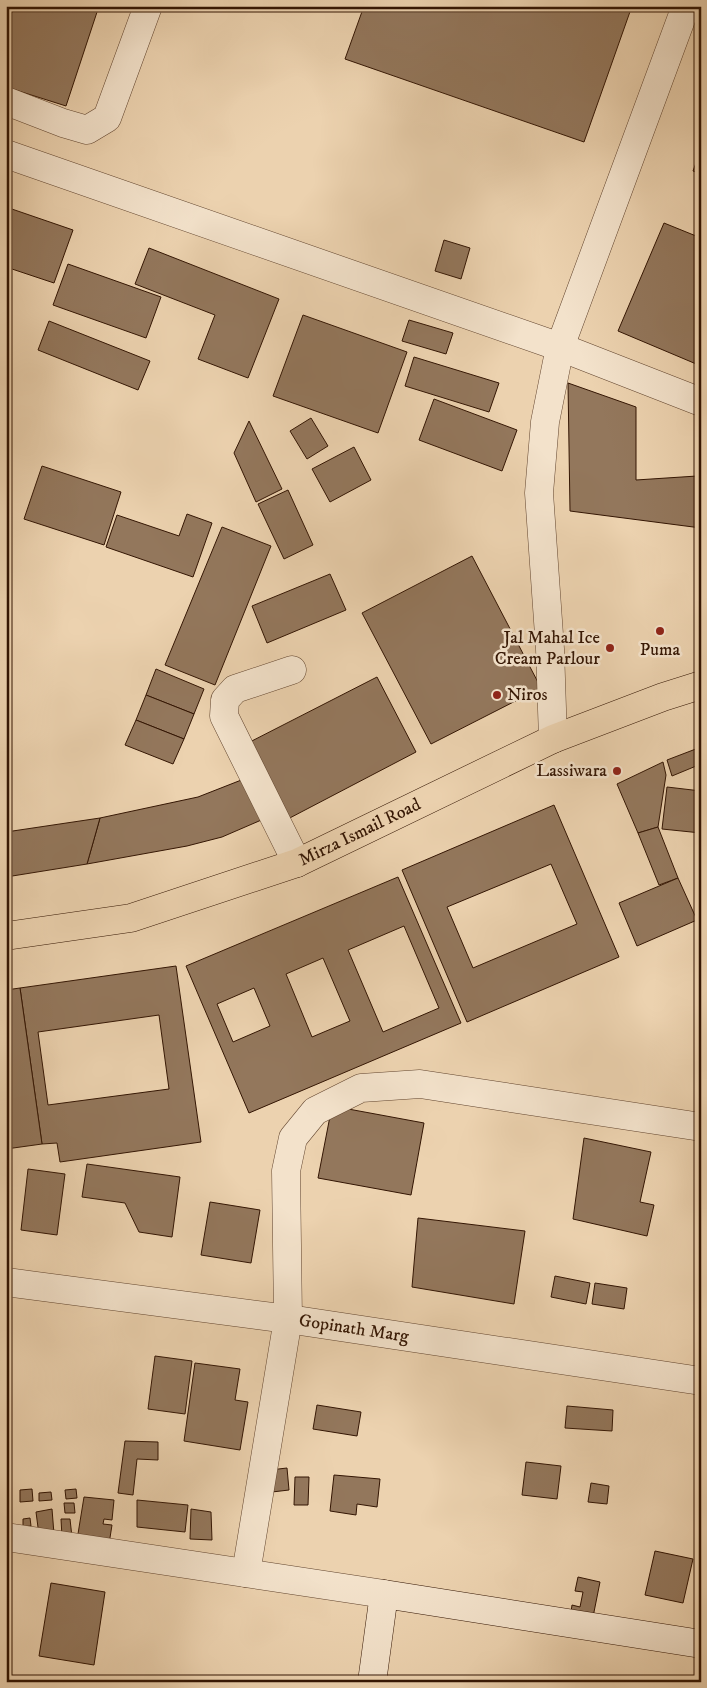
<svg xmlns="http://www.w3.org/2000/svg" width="707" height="1688" font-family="'IM FELL DW Pica',serif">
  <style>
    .building { fill: #93775c; stroke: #331503; fill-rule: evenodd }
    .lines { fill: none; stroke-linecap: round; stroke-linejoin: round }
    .street-casing { stroke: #61442e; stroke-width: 29 }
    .secondary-casing { stroke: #331503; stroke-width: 29 }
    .highway-casing { stroke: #331503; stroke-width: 29 }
    .street { stroke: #f3e2cb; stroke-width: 28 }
    .secondary { stroke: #f3e2cb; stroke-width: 28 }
    .highway { stroke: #ecd2af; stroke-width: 28 }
    .poi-dot { fill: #8f2418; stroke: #f3e2cb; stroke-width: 2 }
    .labels { text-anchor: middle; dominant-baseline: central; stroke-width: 5; stroke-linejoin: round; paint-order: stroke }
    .poi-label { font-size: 18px; fill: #331503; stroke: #f3e2cb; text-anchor: end }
    .street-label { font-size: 18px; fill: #331503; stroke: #f3e2cb }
  </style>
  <rect width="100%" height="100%" fill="#ecd2af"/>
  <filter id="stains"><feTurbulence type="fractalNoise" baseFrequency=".004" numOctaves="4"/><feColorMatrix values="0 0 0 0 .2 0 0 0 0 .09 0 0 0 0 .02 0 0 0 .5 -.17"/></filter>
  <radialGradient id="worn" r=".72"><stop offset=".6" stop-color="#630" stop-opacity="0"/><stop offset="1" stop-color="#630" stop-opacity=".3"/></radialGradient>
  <g class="building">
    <path d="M 13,6 L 99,6 L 66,106 L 6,87 L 6,25 Z"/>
    <path d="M 364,6 L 632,6 L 584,142 L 345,59 Z"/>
    <path d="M 701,149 L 701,174 L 693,171 Z"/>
    <path d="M 6,207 L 73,230 L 54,283 L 6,267 Z"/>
    <path d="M 664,223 L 701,238 L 701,366 L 618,331 Z"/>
    <path d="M 444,240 L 470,248 L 461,279 L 435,271 Z"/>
    <path d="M 149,248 L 279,299 L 248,378 L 198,359 L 215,315 L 135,284 Z"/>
    <path d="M 68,264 L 161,297 L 146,338 L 53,305 Z"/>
    <path d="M 303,315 L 407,352 L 378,433 L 273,396 Z"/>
    <path d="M 409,320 L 453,333 L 446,354 L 402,341 Z"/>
    <path d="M 49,321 L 150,361 L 138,390 L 38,350 Z"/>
    <path d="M 414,357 L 499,383 L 489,412 L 405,386 Z"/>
    <path d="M 568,383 L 636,407 L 636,480 L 697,476 L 701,463 L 701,528 L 570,511 Z"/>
    <path d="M 434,399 L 517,430 L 502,471 L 419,440 Z"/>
    <path d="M 311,418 L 328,446 L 307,459 L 290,431 Z"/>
    <path d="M 249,421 L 282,489 L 256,502 L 234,453 Z"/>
    <path d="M 354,447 L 371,480 L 330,502 L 312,469 Z"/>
    <path d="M 42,466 L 121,492 L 104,545 L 24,519 Z"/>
    <path d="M 288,490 L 313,545 L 284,559 L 258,504 Z"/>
    <path d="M 187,514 L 212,523 L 193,577 L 106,547 L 117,515 L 179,536 Z"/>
    <path d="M 222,527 L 271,546 L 215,685 L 165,665 Z"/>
    <path d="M 472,556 L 541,688 L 431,744 L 362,613 Z"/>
    <path d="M 330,574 L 346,610 L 267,643 L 252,606 Z"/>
    <path d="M 156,669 L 204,689 L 194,714 L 146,695 Z"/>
    <path d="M 377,677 L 416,752 L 284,821 L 244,745 Z"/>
    <path d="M 146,695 L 194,714 L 184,739 L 136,720 Z"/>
    <path d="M 136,720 L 184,739 L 173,764 L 125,745 Z"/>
    <path d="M 701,747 L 701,764 L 672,776 L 667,760 Z"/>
    <path d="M 663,762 L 666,775 L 658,827 L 638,833 L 617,784 Z"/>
    <path d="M 249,777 L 266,818 L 222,837 L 187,846 L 87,864 L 100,818 L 198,797 Z"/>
    <path d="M 667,787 L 701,791 L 701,833 L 662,829 Z"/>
    <path d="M 554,805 L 619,957 L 467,1022 L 402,870 ZM 551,864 L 577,924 L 473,968 L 447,907 Z"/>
    <path d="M 100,818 L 87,864 L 6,877 L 6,832 Z"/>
    <path d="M 658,827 L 678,878 L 659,885 L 638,833 Z"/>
    <path d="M 398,877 L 461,1023 L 249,1113 L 186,966 ZM 404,926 L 439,1008 L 383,1032 L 348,950 ZM 323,958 L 350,1021 L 312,1037 L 286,974 ZM 254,988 L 270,1026 L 233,1042 L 217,1004 Z"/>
    <path d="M 678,878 L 697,920 L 637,946 L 619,903 Z"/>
    <path d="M 176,966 L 201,1142 L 60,1162 L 57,1143 L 42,1144 L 20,988 ZM 159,1015 L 169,1089 L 48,1105 L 38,1032 Z"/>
    <path d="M 20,988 L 42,1144 L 6,1149 L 6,990 Z"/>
    <path d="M 332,1106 L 424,1123 L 411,1195 L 318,1178 Z"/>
    <path d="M 584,1138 L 651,1152 L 640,1202 L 654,1205 L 647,1236 L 573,1219 Z"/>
    <path d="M 87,1164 L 180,1177 L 172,1237 L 139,1232 L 125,1203 L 82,1197 Z"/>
    <path d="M 28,1169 L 65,1174 L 57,1235 L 21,1230 Z"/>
    <path d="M 210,1202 L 260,1210 L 251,1263 L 201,1255 Z"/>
    <path d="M 418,1218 L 525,1231 L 514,1304 L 412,1287 Z"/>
    <path d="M 555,1276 L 590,1283 L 586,1304 L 551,1297 Z"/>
    <path d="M 595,1283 L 627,1288 L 624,1309 L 592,1304 Z"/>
    <path d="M 155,1356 L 192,1361 L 185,1414 L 148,1409 Z"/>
    <path d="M 195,1363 L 240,1369 L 235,1400 L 248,1402 L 240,1450 L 184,1441 Z"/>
    <path d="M 317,1405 L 361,1412 L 357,1436 L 313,1429 Z"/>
    <path d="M 567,1406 L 613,1410 L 612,1431 L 565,1428 Z"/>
    <path d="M 6,1425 L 11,1426 L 6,1449 Z"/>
    <path d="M 125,1441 L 158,1442 L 158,1460 L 137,1459 L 133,1495 L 118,1493 Z"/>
    <path d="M 526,1462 L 561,1466 L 557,1499 L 522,1495 Z"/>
    <path d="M 287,1468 L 289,1490 L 272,1492 L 270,1470 Z"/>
    <path d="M 334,1475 L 380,1479 L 377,1507 L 357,1504 L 356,1515 L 330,1511 Z"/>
    <path d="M 295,1477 L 309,1477 L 308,1505 L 294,1505 Z"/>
    <path d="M 591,1483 L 609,1486 L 607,1504 L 588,1502 Z"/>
    <path d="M 32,1489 L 33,1501 L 20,1502 L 20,1490 Z"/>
    <path d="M 76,1489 L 77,1498 L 66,1499 L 65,1490 Z"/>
    <path d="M 51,1492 L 52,1500 L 39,1501 L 39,1493 Z"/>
    <path d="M 84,1497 L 114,1500 L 112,1520 L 104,1519 L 103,1524 L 112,1525 L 109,1544 L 77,1540 Z"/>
    <path d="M 137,1500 L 188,1505 L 185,1532 L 137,1527 Z"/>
    <path d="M 64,1503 L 74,1503 L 75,1513 L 65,1513 Z"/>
    <path d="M 52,1509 L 54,1534 L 39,1535 L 36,1512 Z"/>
    <path d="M 191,1509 L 211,1512 L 212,1540 L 190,1539 Z"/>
    <path d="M 30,1518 L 31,1526 L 23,1527 L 23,1519 Z"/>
    <path d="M 61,1519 L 70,1519 L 72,1537 L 62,1537 Z"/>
    <path d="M 655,1551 L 693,1559 L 683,1603 L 645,1595 Z"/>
    <path d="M 578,1577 L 600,1582 L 593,1617 L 571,1612 L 572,1605 L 580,1607 L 583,1592 L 575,1591 Z"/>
    <path d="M 51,1583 L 105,1592 L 94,1665 L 39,1656 Z"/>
  </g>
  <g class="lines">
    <defs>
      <g id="street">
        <path d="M 6,101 L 63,123 L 87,130 L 107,118 L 148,6"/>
        <path d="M 6,154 L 560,347 L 701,402"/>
        <path d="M 292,670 L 235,689 L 225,700 L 224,716 L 297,863"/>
        <path d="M 553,739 L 550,649 L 539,493 L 545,422 L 560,347 L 686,6"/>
        <path id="s1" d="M 6,1282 L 288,1319 L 701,1381"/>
        <path d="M 6,1537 L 384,1594"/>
        <path d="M 246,1573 L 288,1319 L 286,1171 L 293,1138 L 315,1111 L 361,1088 L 420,1084 L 701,1127"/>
      </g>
      <path id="secondary" d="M 372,1682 L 384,1594 L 701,1644"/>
      <g id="highway">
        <path id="s2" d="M 6,936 L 131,918 L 297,863 L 553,739 L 663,697 L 701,685"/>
      </g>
    </defs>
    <use href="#street" class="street-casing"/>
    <use href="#secondary" class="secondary-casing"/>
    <use href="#highway" class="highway-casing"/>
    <use href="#street" class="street"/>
    <use href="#secondary" class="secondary"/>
    <use href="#highway" class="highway"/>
  </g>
  <g class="poi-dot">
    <circle cx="660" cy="631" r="5"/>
    <circle cx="610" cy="648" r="5"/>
    <circle cx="497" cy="695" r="5"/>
    <circle cx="617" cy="771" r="5"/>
  </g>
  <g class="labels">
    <g class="poi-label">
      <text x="600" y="638">Jal Mahal Ice<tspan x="600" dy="21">Cream Parlour</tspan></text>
      <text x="660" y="650" text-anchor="middle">Puma</text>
      <text x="507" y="695" text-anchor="start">Niros</text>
      <text x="607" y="771">Lassiwara</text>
    </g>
    <g class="street-label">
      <text stroke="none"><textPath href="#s2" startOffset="371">Mirza Ismail Road</textPath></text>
      <text stroke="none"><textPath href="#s1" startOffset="351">Gopinath Marg</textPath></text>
    </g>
  </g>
  <rect width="707" height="1688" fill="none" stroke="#ecd2af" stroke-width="25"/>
  <rect x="8" y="8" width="692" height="1673" fill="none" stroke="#331503" stroke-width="2.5"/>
  <rect x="12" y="12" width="682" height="1663" fill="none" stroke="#331503"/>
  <rect width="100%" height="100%" filter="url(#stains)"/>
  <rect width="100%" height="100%" fill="url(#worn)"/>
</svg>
